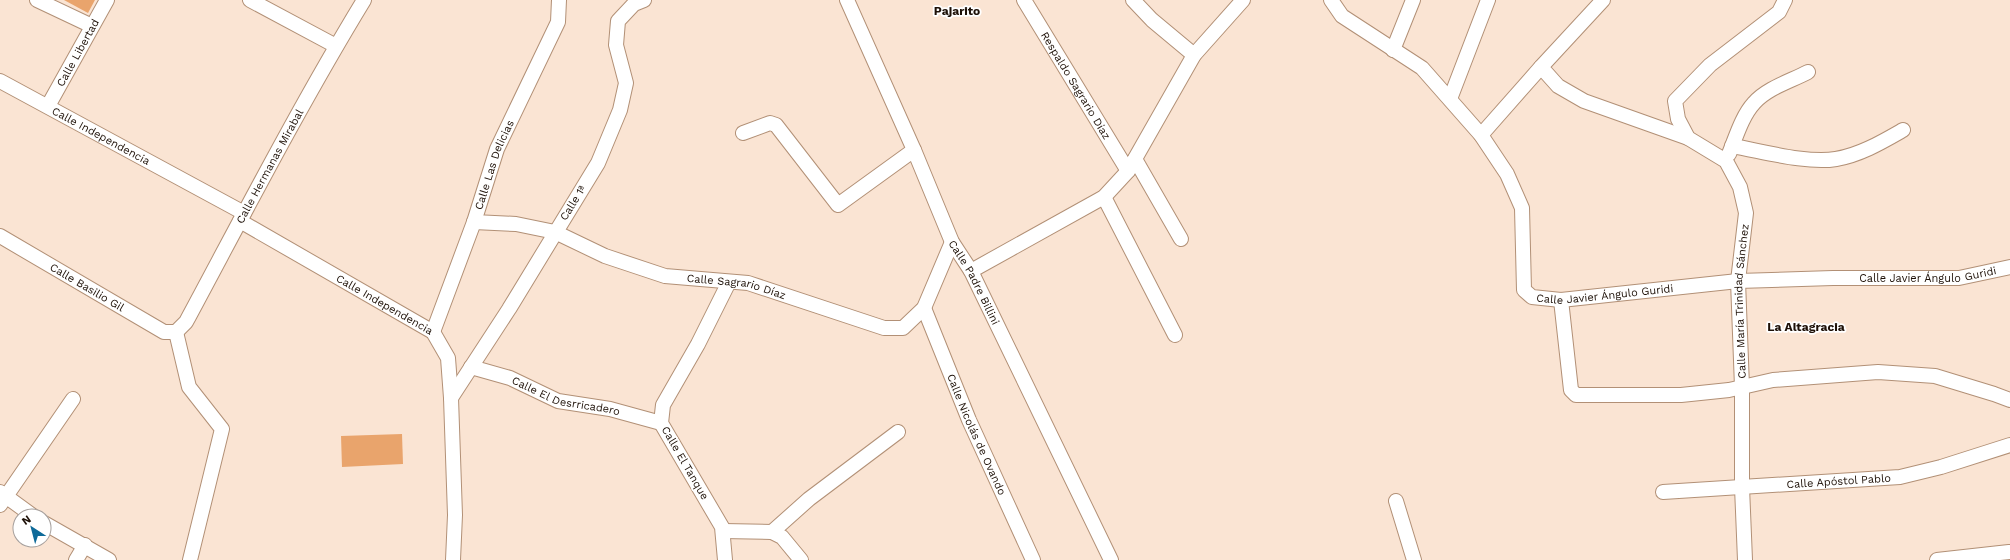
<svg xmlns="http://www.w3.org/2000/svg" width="2010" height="560" font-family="'Work Sans',sans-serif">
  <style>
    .green { fill: #e9a46c }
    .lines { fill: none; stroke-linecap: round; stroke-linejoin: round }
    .street-casing { stroke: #b29076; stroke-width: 16 }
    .street { stroke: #fff; stroke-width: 14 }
    .labels { text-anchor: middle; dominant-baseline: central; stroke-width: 3.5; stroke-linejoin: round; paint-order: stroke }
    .street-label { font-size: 11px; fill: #1d1007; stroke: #fff }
    .neighbourhood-label { font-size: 12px; font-weight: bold; fill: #1d1007; stroke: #fff }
  </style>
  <rect width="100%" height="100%" fill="#fae4d3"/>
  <g class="green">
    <path d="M 64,0 L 95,0 L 88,13 Z"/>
    <path d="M 402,434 L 403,464 L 342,467 L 341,436 Z"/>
  </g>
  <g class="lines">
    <defs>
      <g id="street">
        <path d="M 37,0 L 92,26"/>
        <path d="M 250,0 L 336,46"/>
        <path id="s1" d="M 847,0 L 914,150 L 952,242 L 971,271 L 1111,560"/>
        <path id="s2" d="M 1024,0 L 1128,171"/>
        <path d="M 1133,0 L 1152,20 L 1194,55"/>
        <path id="s3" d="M 1331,0 L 1342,16 L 1422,68 L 1481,135 L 1507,174 L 1522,208 L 1524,290 L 1532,297 L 1561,300 L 1738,281 L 1833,278 L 1959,278 L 2010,267"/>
        <path d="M 1603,0 L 1541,67 L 1558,86 L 1584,101 L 1688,138"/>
        <path d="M 1393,50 L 1413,0"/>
        <path id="s4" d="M 0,81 L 244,213"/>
        <path d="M 1450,99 L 1488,0"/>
        <path id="s5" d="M 48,106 L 107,0"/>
        <path d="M 743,133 L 770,123 L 776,125 L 838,205 L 914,150"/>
        <path d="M 1481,135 L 1541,67"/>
        <path d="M 1732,146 C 1762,151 1807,164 1836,159 C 1860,155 1882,142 1903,130"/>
        <path d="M 1729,154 C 1736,137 1742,116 1754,103 C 1767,88 1791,81 1808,72"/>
        <path d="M 1135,159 L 1181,239"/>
        <path d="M 1104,197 L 1175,335"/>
        <path id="s6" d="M 240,221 L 433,332 L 448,358 L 451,398 L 455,515 L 453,560"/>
        <path id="s7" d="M 474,222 L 516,224 L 555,232 L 605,256 L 665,276 L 748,283 L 884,328 L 903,328 L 924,308 L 952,242"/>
        <path id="s8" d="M 0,236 L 164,332 L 176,332"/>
        <path d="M 971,271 L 1104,197 L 1128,171 L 1194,55 L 1243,0"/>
        <path d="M 1561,300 L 1571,390 L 1576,395 L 1681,395 L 1729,390 L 1773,380 L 1878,372 L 1935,376 L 1994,394 L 2010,400"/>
        <path id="s9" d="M 924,308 L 969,420 L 1033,560"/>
        <path id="s10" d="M 176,332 L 186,322 C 244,214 300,105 364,0"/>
        <path d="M 176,332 L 189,387 L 222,429 L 190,560"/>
        <path id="s11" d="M 433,332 L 474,222 L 497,149 L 558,22 L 559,0"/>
        <path id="s12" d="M 471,367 L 510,378 L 558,401 L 610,409 L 661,423"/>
        <path d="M 451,398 L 509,309 L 598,163 L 620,110 L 626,83 L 616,45 L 618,21 L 634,4 L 644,0"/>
        <path d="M 0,492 L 33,516"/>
        <path id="s13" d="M 1663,492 L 1900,477 L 1941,467 L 2010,445"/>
        <path d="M 1396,501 L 1414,560"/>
        <path d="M 0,505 L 73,399"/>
        <path d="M 44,523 L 109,560"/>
        <path d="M 723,531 L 772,532 L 782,537 L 801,560"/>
        <path d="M 772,532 L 809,499 L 898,432"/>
        <path d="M 76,560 L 85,545"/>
        <path d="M 725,560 L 722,527 L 661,423 L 663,405 L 698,344 L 729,282"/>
        <path id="s14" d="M 1745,560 L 1742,487 L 1742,387 L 1738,281 L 1746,213 L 1740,187 L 1726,161 L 1688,138 L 1678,119 L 1675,101 L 1710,65 L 1779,12 L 1785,0"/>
        <path d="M 1937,560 L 2009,552"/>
      </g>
    </defs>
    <use href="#street" class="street-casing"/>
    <use href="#street" class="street"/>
  </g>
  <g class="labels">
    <g class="street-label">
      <text stroke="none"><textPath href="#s5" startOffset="61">Calle Libertad</textPath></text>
      <text stroke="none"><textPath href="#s2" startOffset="100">Respaldo Sagrario Díaz</textPath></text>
      <text stroke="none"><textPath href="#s4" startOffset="115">Calle Independencia</textPath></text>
      <text stroke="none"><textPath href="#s11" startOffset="178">Calle Las Delicias</textPath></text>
      <text stroke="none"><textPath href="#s10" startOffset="191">Calle Hermanas Mirabal</textPath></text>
      <text transform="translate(573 203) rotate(-58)">Calle 1ª</text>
      <text stroke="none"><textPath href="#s3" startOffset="778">Calle Javier Ángulo Guridi</textPath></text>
      <text stroke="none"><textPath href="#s1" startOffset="310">Calle Padre Billini</textPath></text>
      <text stroke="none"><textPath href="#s8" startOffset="101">Calle Basilio Gil</textPath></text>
      <text stroke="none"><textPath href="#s7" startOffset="273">Calle Sagrario Díaz</textPath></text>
      <text stroke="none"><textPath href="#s3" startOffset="454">Calle Javier Ángulo Guridi</textPath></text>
      <text stroke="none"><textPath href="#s14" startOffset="259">Calle María Trinidad Sánchez</textPath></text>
      <text stroke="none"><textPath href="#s6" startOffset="167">Calle Independencia</textPath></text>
      <text stroke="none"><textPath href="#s12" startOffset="100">Calle El Desrricadero</textPath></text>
      <text stroke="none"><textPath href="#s9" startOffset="137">Calle Nicolás de Ovando</textPath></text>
      <text transform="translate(685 463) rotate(60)">Calle El Tanque</text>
      <text stroke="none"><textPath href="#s13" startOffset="176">Calle Apóstol Pablo</textPath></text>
    </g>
    <g class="neighbourhood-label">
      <text x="957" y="11">Pajarito</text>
      <text x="1806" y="327">La Altagracia</text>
    </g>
  </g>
  <g transform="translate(32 528) rotate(324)"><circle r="19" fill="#ffffff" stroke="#a59f9c"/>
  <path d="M0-3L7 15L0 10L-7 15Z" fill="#0e6a99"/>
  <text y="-6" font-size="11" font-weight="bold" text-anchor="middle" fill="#1d1007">N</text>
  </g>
</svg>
